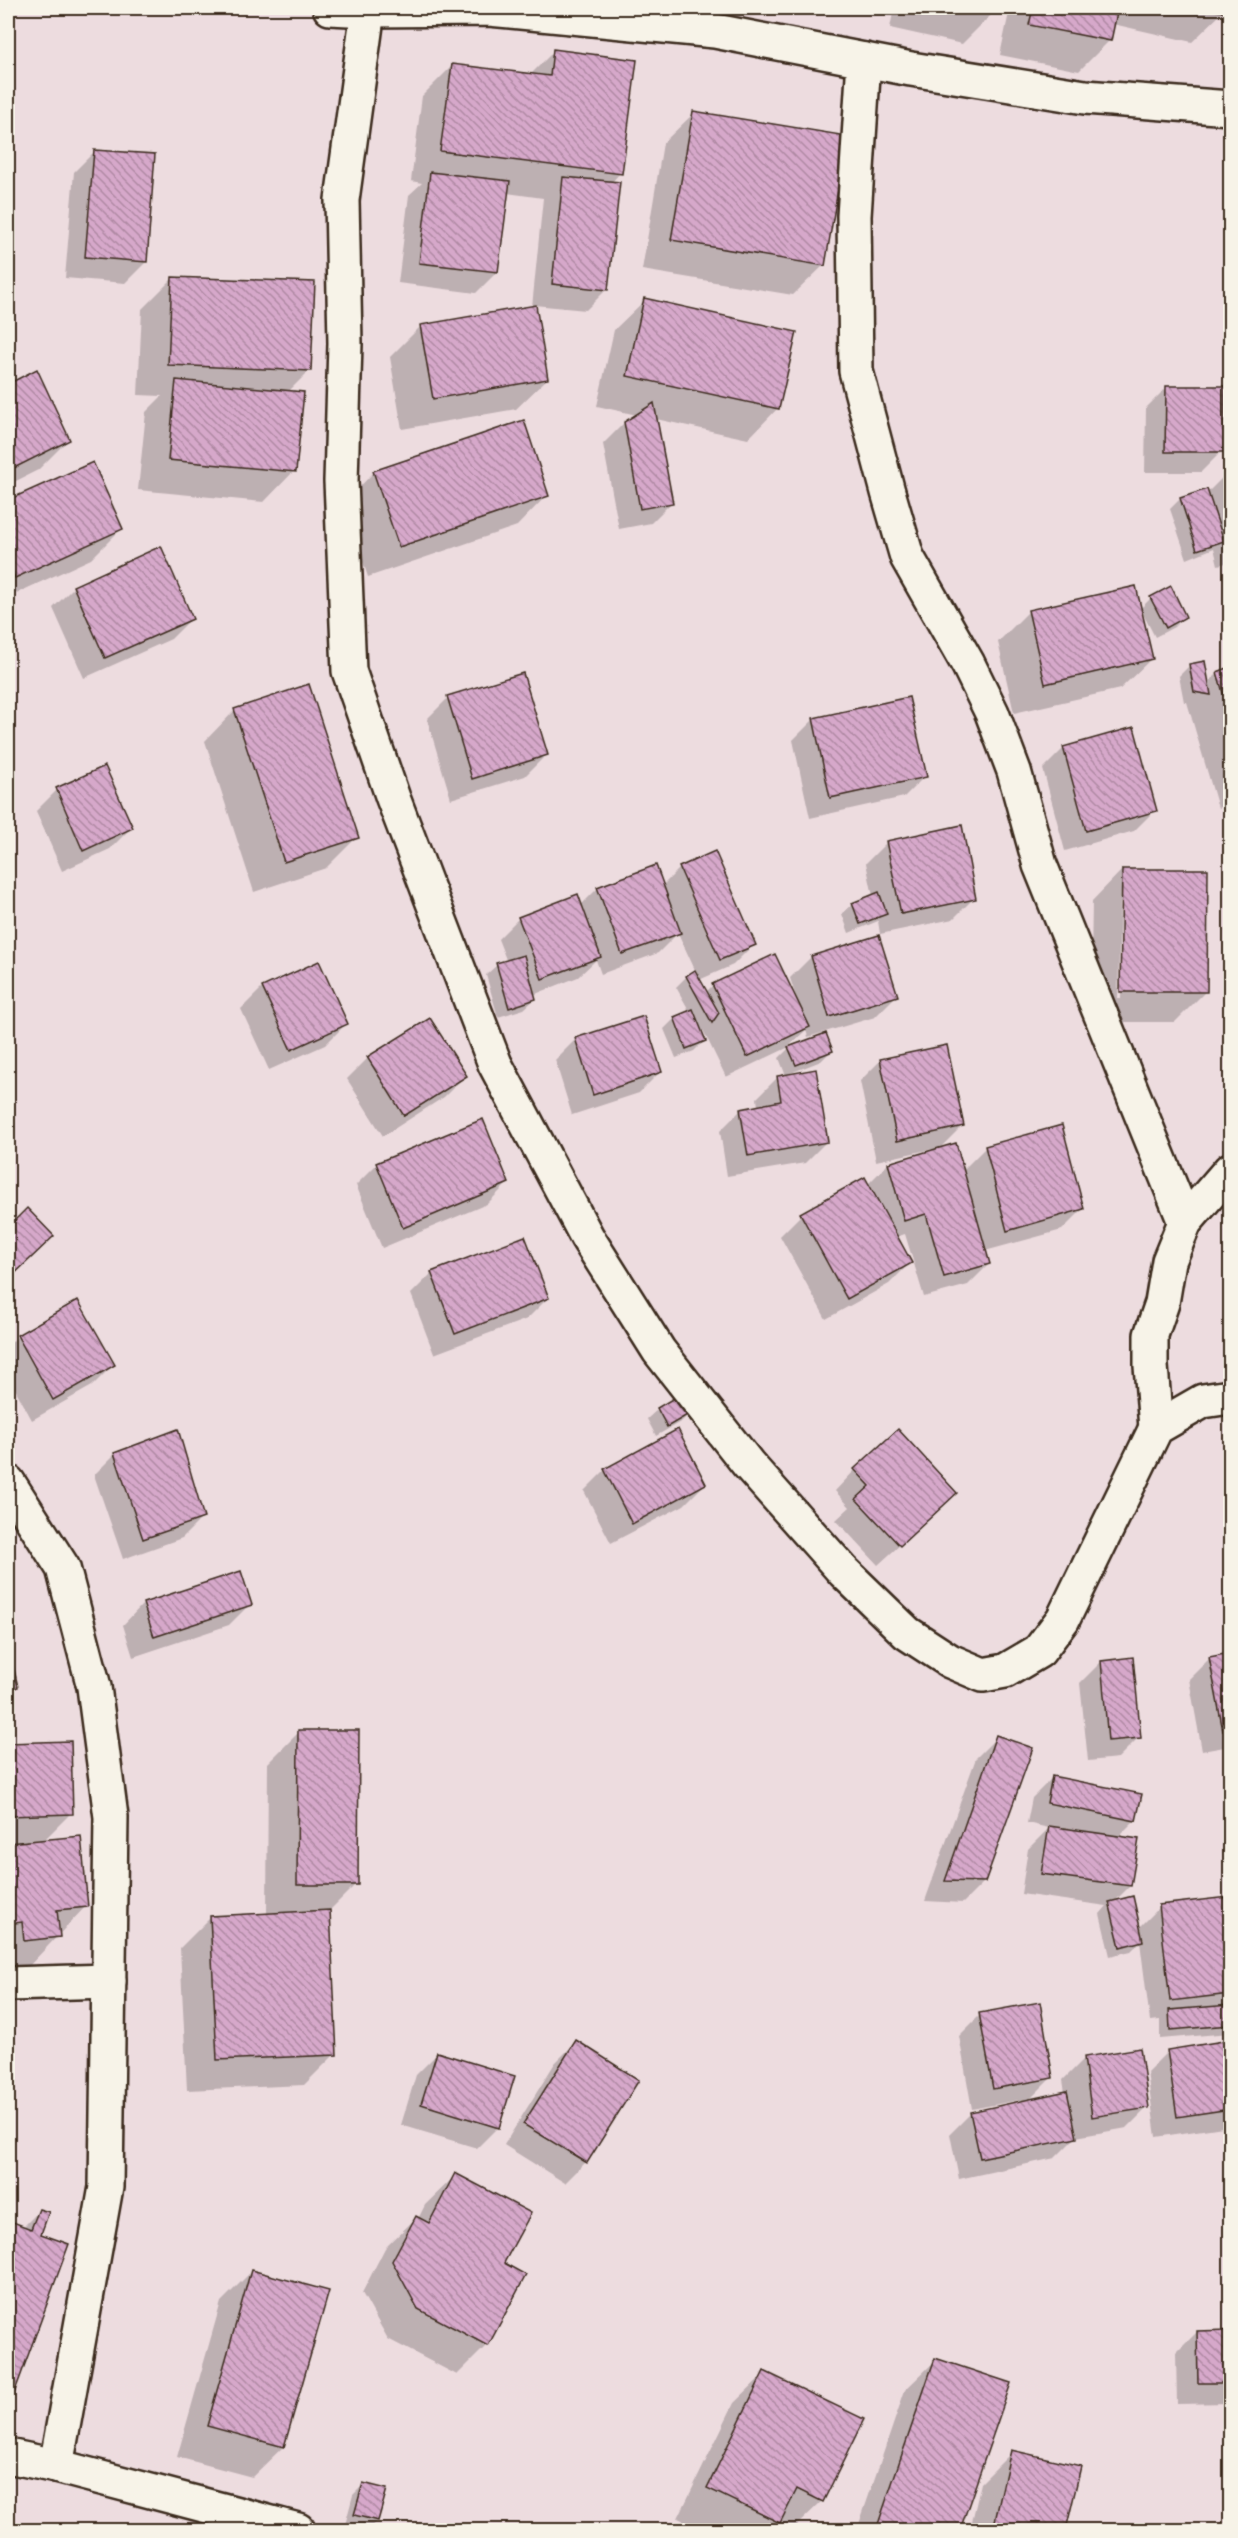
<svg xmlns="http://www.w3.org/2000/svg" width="1238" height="2538" font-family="'Comic Neue',sans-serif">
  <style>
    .shadow { fill: #0003; fill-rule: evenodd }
    .building { fill: url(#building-back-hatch); stroke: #3b2a1e; stroke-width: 1.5 }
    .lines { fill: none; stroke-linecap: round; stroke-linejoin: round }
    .minor-casing { stroke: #3b2a1e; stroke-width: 38 }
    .minor { stroke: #f7f3e8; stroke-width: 33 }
  </style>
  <defs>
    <pattern id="building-back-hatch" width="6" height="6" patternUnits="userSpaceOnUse" patternTransform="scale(1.5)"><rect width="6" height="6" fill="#d6a8ca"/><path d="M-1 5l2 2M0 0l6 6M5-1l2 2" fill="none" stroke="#af89a3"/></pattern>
  </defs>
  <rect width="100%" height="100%" fill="#eddcdf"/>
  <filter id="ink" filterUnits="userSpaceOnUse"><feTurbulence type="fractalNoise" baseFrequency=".0167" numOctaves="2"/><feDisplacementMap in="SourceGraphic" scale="12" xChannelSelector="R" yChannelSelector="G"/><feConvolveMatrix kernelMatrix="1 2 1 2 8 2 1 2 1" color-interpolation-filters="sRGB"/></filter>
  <g filter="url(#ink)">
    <g class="shadow">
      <path d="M 894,8 L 994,8 L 993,13 L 962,44 L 890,28 Z"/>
      <path d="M 1010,8 L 1224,8 L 1223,12 L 1192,42 L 1113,24 L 1110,40 L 1079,71 L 1000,55 Z"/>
      <path d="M 554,51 L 620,173 L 611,183 L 607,289 L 586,310 L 534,305 L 547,379 L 516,409 L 402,429 L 390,357 L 421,326 L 532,307 L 543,198 L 507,193 L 497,272 L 476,293 L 398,283 L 409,195 L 422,183 L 411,181 L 422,96 L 453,65 L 530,75 Z"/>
      <path d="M 694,113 L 824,265 L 793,295 L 642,270 L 663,143 Z"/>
      <path d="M 95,151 L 146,262 L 125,283 L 65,278 L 74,172 Z"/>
      <path d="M 173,278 L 310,370 L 288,392 L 294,471 L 264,502 L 138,490 L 146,412 L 162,396 L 138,395 L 142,309 Z"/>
      <path d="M 645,300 L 778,408 L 748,439 L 656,419 L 672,502 L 651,523 L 619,529 L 603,444 L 624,423 L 637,415 L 597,406 L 614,330 Z"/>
      <path d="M 36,371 L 68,440 L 38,470 L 8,485 L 8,385 Z"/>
      <path d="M 1167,387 L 1222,451 L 1201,472 L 1145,472 L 1146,408 Z"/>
      <path d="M 92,464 L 121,529 L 91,559 L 8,597 L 8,502 Z"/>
      <path d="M 374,472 L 547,495 L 517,526 L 368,577 L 344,503 Z"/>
      <path d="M 1230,475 L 1230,562 L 1218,565 L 1214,548 L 1187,559 L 1170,509 L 1180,499 L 1207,493 L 1224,476 Z"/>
      <path d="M 74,587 L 192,618 L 171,639 L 84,678 L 53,608 Z"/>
      <path d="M 1151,598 L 1184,617 L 1174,627 L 1155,637 L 1141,610 L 1151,659 L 1120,689 L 1014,713 L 998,642 L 1029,611 L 1140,609 Z"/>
      <path d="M 1190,665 L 1208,683 L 1218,673 L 1230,669 L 1230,804 L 1218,808 L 1187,702 L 1184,702 L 1179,676 Z"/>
      <path d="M 448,698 L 546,755 L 525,776 L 451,799 L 427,719 Z"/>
      <path d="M 235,710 L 357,837 L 326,868 L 254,892 L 205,741 Z"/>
      <path d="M 814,719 L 925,776 L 904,797 L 810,818 L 793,740 Z"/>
      <path d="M 1064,748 L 1155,810 L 1134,831 L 1065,851 L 1043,769 Z"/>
      <path d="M 57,790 L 131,828 L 110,849 L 62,871 L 36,811 Z"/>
      <path d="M 887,842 L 974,898 L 953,919 L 880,934 L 878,921 L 849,933 L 842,914 L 853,904 L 873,896 L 866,863 Z"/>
      <path d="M 680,868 L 754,944 L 733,965 L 699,980 L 706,992 L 713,985 L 794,998 L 796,997 L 790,978 L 811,957 L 896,996 L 875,1017 L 808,1037 L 806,1030 L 787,1048 L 726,1077 L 703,1030 L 701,1032 L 704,1041 L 694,1051 L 676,1058 L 664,1029 L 675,1018 L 690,1012 L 676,987 L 686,977 L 696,972 L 678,933 L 658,953 L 601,974 L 596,960 L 578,977 L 533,995 L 535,999 L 524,1009 L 498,1017 L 486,975 L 497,965 L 507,962 L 498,939 L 519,918 L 580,906 L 598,888 L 662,886 Z"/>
      <path d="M 1122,870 L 1206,991 L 1175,1022 L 1090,1022 L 1092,901 ZM 1120,899 L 1123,899 L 1121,999 L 1118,999 Z"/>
      <path d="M 318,963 L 346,1024 L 325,1045 L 269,1070 L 241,1009 L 262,988 Z"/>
      <path d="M 576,1039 L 660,1072 L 639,1093 L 572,1115 L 555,1060 Z"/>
      <path d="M 789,1048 L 831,1051 L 821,1061 L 788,1074 L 826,1142 L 805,1163 L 727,1176 L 720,1131 L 741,1110 L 758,1107 L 757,1098 L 778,1077 L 786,1076 L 779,1058 Z"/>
      <path d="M 368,1058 L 465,1076 L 444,1097 L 383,1136 L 347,1079 Z"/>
      <path d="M 881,1060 L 962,1126 L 939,1149 L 962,1171 L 985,1148 L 1083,1209 L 1062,1230 L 985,1251 L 989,1264 L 968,1285 L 924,1297 L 905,1234 L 896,1237 L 910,1263 L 889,1284 L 826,1319 L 780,1236 L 801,1215 L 867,1185 L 888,1164 L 933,1151 L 932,1149 L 876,1161 L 860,1081 Z"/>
      <path d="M 377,1164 L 508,1183 L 487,1204 L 382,1248 L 356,1185 Z"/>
      <path d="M 27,1210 L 31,1256 L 8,1279 L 8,1229 Z"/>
      <path d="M 432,1273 L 548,1298 L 527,1319 L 434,1354 L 411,1294 Z"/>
      <path d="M 18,1336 L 113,1365 L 92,1386 L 32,1420 L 8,1376 L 8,1346 Z"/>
      <path d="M 658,1409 L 692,1411 L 682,1421 L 656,1436 L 647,1419 Z"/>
      <path d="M 115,1454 L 203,1517 L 182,1538 L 123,1559 L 94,1475 Z"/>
      <path d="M 605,1470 L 705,1484 L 684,1505 L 611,1543 L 584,1491 Z"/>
      <path d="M 855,1470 L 934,1514 L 878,1565 L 836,1520 L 850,1507 L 835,1491 Z"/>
      <path d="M 143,1604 L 250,1604 L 229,1625 L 133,1657 L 123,1625 Z"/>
      <path d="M 8,1650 L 16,1687 L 8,1696 Z"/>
      <path d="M 1230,1654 L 1230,1746 L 1202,1751 L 1189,1679 L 1210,1658 Z"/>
      <path d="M 1101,1662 L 1139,1737 L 1118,1758 L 1088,1761 L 1080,1683 Z"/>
      <path d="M 299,1732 L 356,1884 L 329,1911 L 335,2054 L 304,2085 L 187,2090 L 180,1948 L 211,1917 L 267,1915 L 268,1763 Z"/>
      <path d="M 997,1737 L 984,1882 L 963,1903 L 925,1901 L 976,1758 Z"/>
      <path d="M 70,1742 L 71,1813 L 43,1841 L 86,1906 L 28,1967 L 8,1969 L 8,1744 Z"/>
      <path d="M 1053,1777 L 1135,1820 L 1117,1838 L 1130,1886 L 1113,1903 L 1139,1928 L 1160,1907 L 1227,1899 L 1230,1933 L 1230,1999 L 1222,2007 L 1230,2007 L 1230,2033 L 1160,2039 L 1160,2020 L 1150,2021 L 1140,1942 L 1131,1951 L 1110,1956 L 1100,1914 L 1107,1906 L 1021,1894 L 1028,1849 L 1049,1828 L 1027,1823 L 1032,1798 Z"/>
      <path d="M 980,2015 L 1052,2077 L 1028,2101 L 1065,2093 L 1063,2080 L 1084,2059 L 1148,2107 L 1127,2128 L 1076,2137 L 1055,2158 L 959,2179 L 950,2134 L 971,2113 L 1020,2103 L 1019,2100 L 972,2109 L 959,2036 Z"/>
      <path d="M 8,2034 L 12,2034 L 14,2056 L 8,2063 Z"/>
      <path d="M 576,2042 L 586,2162 L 565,2183 L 504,2145 L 555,2063 Z"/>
      <path d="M 1230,2042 L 1230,2120 L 1223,2127 L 1156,2137 L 1147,2072 L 1168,2051 Z"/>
      <path d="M 437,2054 L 498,2127 L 477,2148 L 401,2125 L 416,2075 Z"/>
      <path d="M 456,2175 L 502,2263 L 487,2345 L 457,2375 L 388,2339 L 362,2293 L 385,2248 L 416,2218 L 418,2219 L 425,2205 Z"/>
      <path d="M 39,2211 L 39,2235 L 67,2245 L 8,2405 L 8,2222 L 22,2228 Z"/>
      <path d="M 252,2271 L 283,2447 L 252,2477 L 177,2457 L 221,2302 Z"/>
      <path d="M 1230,2331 L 1230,2403 L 1177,2404 L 1176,2353 L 1197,2332 Z"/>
      <path d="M 936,2360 L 1009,2384 L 959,2530 L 857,2530 L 905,2390 Z"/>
      <path d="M 765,2373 L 822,2501 L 792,2530 L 776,2524 L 770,2530 L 703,2530 L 678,2518 L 734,2403 Z"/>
      <path d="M 1012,2452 L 1079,2467 L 1064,2530 L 970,2530 L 981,2483 Z"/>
      <path d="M 363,2485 L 377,2521 L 367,2530 L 345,2525 L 353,2495 Z"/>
    </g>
    <g class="building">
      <path d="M 964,8 L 996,8 L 994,14 Z"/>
      <path d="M 1033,8 L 1118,8 L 1111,41 L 1029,25 Z"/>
      <path d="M 1203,8 L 1225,8 L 1224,12 Z"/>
      <path d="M 553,49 L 637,60 L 622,174 L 440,151 L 452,64 L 550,76 Z"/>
      <path d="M 693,111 L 847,136 L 825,266 L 671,240 Z"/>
      <path d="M 94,150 L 155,154 L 147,262 L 85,257 Z"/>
      <path d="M 430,172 L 510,181 L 498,272 L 419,263 Z"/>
      <path d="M 563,177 L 620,182 L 608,290 L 552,284 Z"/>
      <path d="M 172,277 L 315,282 L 311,371 L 168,365 Z"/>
      <path d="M 644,298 L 797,332 L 779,409 L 627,376 Z"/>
      <path d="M 536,305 L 548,379 L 433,399 L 420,325 Z"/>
      <path d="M 37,369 L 70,440 L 8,471 L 8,384 Z"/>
      <path d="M 176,380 L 304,392 L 296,472 L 168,460 Z"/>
      <path d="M 1166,386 L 1225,386 L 1224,452 L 1165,452 Z"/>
      <path d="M 654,403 L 673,503 L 640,509 L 624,422 Z"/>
      <path d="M 524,420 L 549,496 L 399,547 L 373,471 Z"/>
      <path d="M 93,462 L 123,529 L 15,578 L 8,561 L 8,500 Z"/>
      <path d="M 1230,473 L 1230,509 L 1223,475 Z"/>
      <path d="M 1207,489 L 1224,541 L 1197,550 L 1180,498 Z"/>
      <path d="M 161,546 L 193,619 L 105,658 L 73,586 Z"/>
      <path d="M 1136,586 L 1153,659 L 1045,684 L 1028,610 Z"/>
      <path d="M 1171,586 L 1186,617 L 1166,628 L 1150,597 Z"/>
      <path d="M 1205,661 L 1211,695 L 1194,692 L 1189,664 Z"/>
      <path d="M 1230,667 L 1230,717 L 1217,672 Z"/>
      <path d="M 523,673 L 548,755 L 472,779 L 447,696 Z"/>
      <path d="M 309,684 L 359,838 L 284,862 L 234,709 Z"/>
      <path d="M 909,697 L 927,777 L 830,798 L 813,718 Z"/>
      <path d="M 1134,727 L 1157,811 L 1086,831 L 1063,747 Z"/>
      <path d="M 105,766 L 133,828 L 83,851 L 56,788 Z"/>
      <path d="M 962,825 L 976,899 L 901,914 L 886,841 Z"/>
      <path d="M 715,851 L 756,945 L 720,960 L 679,867 Z"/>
      <path d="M 656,865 L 681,933 L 622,954 L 597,887 Z"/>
      <path d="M 1122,869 L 1208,869 L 1207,992 L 1120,992 Z"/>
      <path d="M 879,892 L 887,914 L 860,924 L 852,903 Z"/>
      <path d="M 578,894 L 601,957 L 542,979 L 518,917 Z"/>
      <path d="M 879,935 L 898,996 L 829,1017 L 811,956 Z"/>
      <path d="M 775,954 L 810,1027 L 747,1057 L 712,984 Z"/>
      <path d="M 524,955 L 536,999 L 509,1008 L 496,963 Z"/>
      <path d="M 319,961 L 348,1024 L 291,1050 L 262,987 Z"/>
      <path d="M 695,970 L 719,1013 L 712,1023 L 686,976 Z"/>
      <path d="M 693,1009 L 706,1041 L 686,1049 L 674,1017 Z"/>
      <path d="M 644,1016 L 662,1072 L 593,1095 L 575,1038 Z"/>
      <path d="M 430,1018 L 467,1076 L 404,1116 L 367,1057 Z"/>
      <path d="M 826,1033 L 833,1051 L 796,1065 L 788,1047 Z"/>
      <path d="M 947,1045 L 964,1126 L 897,1141 L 880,1059 Z"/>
      <path d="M 816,1069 L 828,1142 L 748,1156 L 740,1109 L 781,1101 L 777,1076 Z"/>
      <path d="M 483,1119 L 509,1183 L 403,1228 L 376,1163 Z"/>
      <path d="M 1062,1125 L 1084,1209 L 1007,1231 L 985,1146 Z"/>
      <path d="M 956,1143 L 990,1264 L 944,1277 L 926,1214 L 904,1221 L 888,1163 Z"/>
      <path d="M 865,1177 L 912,1263 L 847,1299 L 800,1213 Z"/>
      <path d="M 27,1208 L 54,1236 L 8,1280 L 8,1227 Z"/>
      <path d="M 525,1236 L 549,1298 L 455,1334 L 431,1272 Z"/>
      <path d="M 78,1300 L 115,1365 L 53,1400 L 17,1335 Z"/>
      <path d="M 679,1395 L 694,1411 L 667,1427 L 657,1408 Z"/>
      <path d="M 178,1429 L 204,1518 L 143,1539 L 114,1453 Z"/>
      <path d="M 678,1429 L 706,1484 L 632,1524 L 604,1469 Z"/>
      <path d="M 898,1429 L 957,1493 L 900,1546 L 856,1499 L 870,1486 L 854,1469 Z"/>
      <path d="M 241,1571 L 252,1605 L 154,1637 L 143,1603 Z"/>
      <path d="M 8,1643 L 18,1687 L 8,1690 Z"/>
      <path d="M 1230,1653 L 1230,1729 L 1223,1731 L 1209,1657 Z"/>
      <path d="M 1133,1657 L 1141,1738 L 1108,1741 L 1101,1661 Z"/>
      <path d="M 298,1730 L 359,1730 L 358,1885 L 297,1885 Z"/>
      <path d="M 996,1735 L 1033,1748 L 985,1882 L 945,1881 Z"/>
      <path d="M 71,1741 L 73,1814 L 8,1816 L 8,1743 Z"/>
      <path d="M 1052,1776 L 1142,1794 L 1136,1821 L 1047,1803 Z"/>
      <path d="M 1049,1826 L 1139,1839 L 1131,1886 L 1041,1874 Z"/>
      <path d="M 81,1836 L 88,1907 L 57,1910 L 60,1937 L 24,1941 L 22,1922 L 8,1924 L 8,1843 Z"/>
      <path d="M 1133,1896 L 1143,1941 L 1120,1947 L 1109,1902 Z"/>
      <path d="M 1228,1897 L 1230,1920 L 1230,1994 L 1170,2001 L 1159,1905 Z"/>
      <path d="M 330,1910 L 337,2055 L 217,2060 L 210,1916 Z"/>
      <path d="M 1040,2002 L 1053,2078 L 993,2089 L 979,2013 Z"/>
      <path d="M 1230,2005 L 1230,2025 L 1170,2030 L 1169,2010 Z"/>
      <path d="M 8,2032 L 14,2032 L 15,2057 L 8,2057 Z"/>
      <path d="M 576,2040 L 639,2080 L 587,2163 L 523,2124 Z"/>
      <path d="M 1230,2040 L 1230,2109 L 1177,2117 L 1167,2050 Z"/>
      <path d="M 1140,2048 L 1149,2108 L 1092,2117 L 1084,2057 Z"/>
      <path d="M 437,2052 L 515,2076 L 499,2128 L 421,2104 Z"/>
      <path d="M 1067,2091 L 1077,2138 L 980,2158 L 970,2112 Z"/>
      <path d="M 455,2173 L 531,2213 L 504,2263 L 526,2275 L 488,2346 L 418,2309 L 392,2261 L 416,2216 L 429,2223 Z"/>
      <path d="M 39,2209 L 49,2212 L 41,2234 L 69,2244 L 8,2410 L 8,2220 L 31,2229 Z"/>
      <path d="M 251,2270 L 329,2291 L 284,2447 L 207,2426 Z"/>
      <path d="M 1230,2330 L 1230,2383 L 1198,2383 L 1197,2331 Z"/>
      <path d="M 935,2358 L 1011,2383 L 960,2530 L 876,2530 Z"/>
      <path d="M 764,2371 L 864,2419 L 823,2502 L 797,2489 L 780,2523 L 707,2488 Z"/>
      <path d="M 1011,2450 L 1081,2466 L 1066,2530 L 993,2530 Z"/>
      <path d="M 363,2483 L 387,2489 L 378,2521 L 354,2515 Z"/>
    </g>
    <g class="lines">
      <defs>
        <g id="minor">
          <path d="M 330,8 L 368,10 L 489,9 L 715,31 L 911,69 L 1085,97 L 1230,108"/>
          <path d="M 368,10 L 342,200 L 345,343 L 341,481 L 349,671 L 393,798 L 495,1064 L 587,1237 L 659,1351 L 748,1464 L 844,1572 L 907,1633 L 950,1661 L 983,1675 L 1005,1671 L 1039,1651 L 1063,1619 L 1156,1428 L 1203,1401 L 1230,1397"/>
          <path d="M 864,60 L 854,216 L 856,371 L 888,492 L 907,557 L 968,664 L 992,713 L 1014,771 L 1040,865 L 1185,1222"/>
          <path d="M 1156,1428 L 1151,1366 L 1151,1335 L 1162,1303 L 1169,1261 L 1185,1222 L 1230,1170"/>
          <path d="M 8,1482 L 63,1568 L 94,1687 L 111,1817 L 106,2187 L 56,2466"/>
          <path d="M 8,1984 L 109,1981"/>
          <path d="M 8,2456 L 56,2466 L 298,2530"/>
        </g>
      </defs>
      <use href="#minor" class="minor-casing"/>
      <use href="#minor" class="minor"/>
    </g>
  </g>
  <rect width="1238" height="2538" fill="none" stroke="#f7f3e8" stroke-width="30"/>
  <rect x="15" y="15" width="1208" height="2508" fill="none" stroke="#3b2a1e" stroke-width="2" filter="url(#ink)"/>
</svg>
